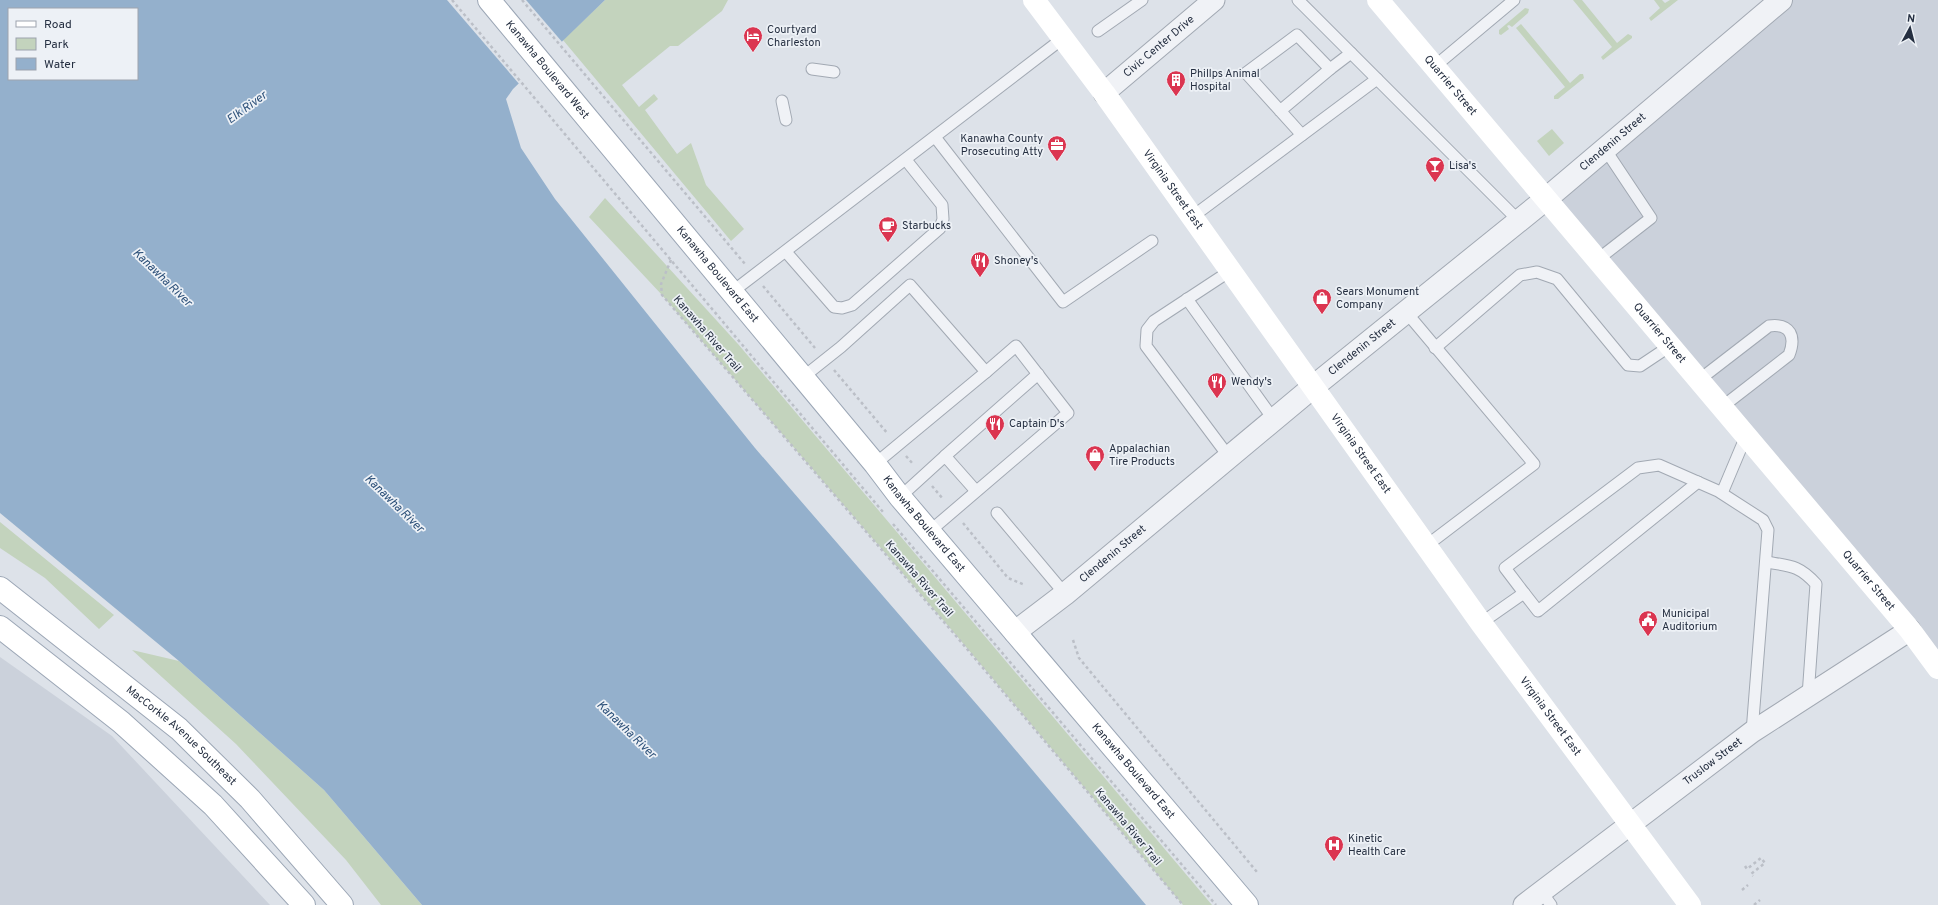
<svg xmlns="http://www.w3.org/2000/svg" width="1938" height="905" font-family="Overpass,sans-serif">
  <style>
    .built { fill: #cbd1db }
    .green { fill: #c3d3bd }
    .water { fill: #94b0cc; fill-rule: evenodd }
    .pier { fill: #dde2e9 }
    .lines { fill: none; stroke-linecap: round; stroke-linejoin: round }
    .service-casing { stroke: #a2a9b3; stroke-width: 13 }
    .minor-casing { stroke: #a2a9b3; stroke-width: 23 }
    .tertiary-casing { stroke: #a2a9b3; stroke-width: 24 }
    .primary-casing { stroke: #9ba6b5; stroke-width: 24 }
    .path { stroke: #bbbfc7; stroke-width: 2.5; stroke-dasharray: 3 3; stroke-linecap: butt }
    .service { stroke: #f0f2f6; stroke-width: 11 }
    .minor { stroke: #f0f2f6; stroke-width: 21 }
    .tertiary { stroke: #f0f2f6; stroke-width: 22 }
    .secondary { stroke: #fff; stroke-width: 22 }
    .primary { stroke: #fff; stroke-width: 22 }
    .labels { text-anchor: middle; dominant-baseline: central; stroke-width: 3.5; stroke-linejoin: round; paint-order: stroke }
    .poi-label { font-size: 11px; fill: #252f41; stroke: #edf1f6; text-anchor: start }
    .street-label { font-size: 11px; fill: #252f41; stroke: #edf1f6 }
    .water-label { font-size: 12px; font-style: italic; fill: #2b4f78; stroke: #edf1f6 }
  </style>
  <rect width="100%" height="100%" fill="#dde2e9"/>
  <g class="built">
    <path d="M 1782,0 L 1938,0 L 1938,668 L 1546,199 Z"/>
    <path d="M 0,657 L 112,736 L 270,905 L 0,905 Z"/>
  </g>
  <g class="green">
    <path d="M 605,0 L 728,0 L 722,11 L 678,46 L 670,46 L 622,85 L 639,107 L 654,94 L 658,99 L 645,110 L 677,154 L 691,143 L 706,185 L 744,229 L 731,241 L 563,40 Z"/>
    <path d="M 1573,0 L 1582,0 L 1617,43 L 1628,34 L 1632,36 L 1632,38 L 1603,60 L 1601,57 L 1612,47 Z"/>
    <path d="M 1654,0 L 1662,0 L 1665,3 L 1670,0 L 1678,0 L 1651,21 L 1649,18 L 1660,8 Z"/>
    <path d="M 1525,8 L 1529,9 L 1528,13 L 1512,27 L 1509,25 L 1507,26 L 1509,29 L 1501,35 L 1499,34 L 1499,30 Z"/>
    <path d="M 1521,24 L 1570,83 L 1580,74 L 1583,74 L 1584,78 L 1558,99 L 1554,99 L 1554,96 L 1565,87 L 1516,28 Z"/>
    <path d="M 1552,129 L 1564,143 L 1549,156 L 1537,141 Z"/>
    <path d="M 605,198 L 738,344 L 1212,905 L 1183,905 L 956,635 L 662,295 L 589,217 Z"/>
    <path d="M 0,522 L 114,615 L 99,629 L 45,578 L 0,548 Z"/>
    <path d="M 132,650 L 179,661 L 324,790 L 422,905 L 381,905 L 346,860 L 236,744 Z"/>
  </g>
  <path class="water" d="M 0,0 L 605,0 L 513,89 L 506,99 L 521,148 L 555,199 L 755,448 L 992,722 L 1146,905 L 422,905 L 324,790 L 179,661 L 0,513 ZM 9,9 L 137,9 L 137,79 L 9,79 Z"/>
  <path class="pier" d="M 447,0 L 526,0 L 563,43 L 520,85 Z"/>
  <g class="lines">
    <defs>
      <g id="service">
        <path d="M 1298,0 L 1519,221"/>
        <path d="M 1098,31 L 1142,0"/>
        <path d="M 1434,67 L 1514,0"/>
        <path d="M 812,69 L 834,72"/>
        <path d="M 1330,69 L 1351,53"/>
        <path d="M 782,101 L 786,120"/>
        <path d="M 1280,111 L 1330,69 L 1297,35 L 1246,73 L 1302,135"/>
        <path d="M 935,137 L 1063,302 L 1152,241"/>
        <path d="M 1192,217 L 1377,79"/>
        <path d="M 786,252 L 834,307 L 842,308 L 852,305 L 940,228 L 943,219 L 942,205 L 906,160"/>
        <path d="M 1597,260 L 1651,218 L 1605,149"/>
        <path d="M 732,292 L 1062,39"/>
        <path d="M 1187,299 L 1274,420"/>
        <path d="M 1406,312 L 1534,464 L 1426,546"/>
        <path d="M 1435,348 L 1520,275 L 1537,272 L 1557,279 L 1628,365 L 1640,366 L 1670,346"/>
        <path d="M 802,378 L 841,347 L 910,285 L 986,372 L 875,464"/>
        <path d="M 1699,380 L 1769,326 C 1791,323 1796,337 1789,355 L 1722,407"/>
        <path d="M 945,456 L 1038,374"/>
        <path d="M 1229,457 L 1146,346 L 1147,330 L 1154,321 L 1230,271"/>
        <path d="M 1722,493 L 1746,436"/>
        <path d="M 900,497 L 945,456 L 976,491"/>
        <path d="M 997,513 L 1065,594"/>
        <path d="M 930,531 L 1068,413 L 1016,346 L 986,372"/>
        <path d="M 1766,562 C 1790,566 1799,565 1816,584 L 1808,696"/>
        <path d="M 1524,593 L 1538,611 L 1698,482"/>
        <path d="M 1481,623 L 1524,593 L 1505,568 L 1638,468 L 1659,465 L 1718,491 L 1763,520 L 1768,530 L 1752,732"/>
        <path d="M 1541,891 L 1551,905"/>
      </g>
      <g id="minor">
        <path id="s1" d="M 1104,93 L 1214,0"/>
        <path id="s2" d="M 1524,905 L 1752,732 L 1910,630"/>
      </g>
      <g id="tertiary">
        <path id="s3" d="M 1015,632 L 1065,594 L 1313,387 L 1546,199 L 1781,0"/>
      </g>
      <g id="primary">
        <path id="s6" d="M 489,0 L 875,464 L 900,497 L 1247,905"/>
        <path id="s7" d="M 0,588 L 179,729 L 250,799 L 342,905"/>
        <path d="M 0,627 L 121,722 L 213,805 L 304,905"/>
      </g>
    </defs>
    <use href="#service" class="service-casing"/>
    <use href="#minor" class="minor-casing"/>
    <use href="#tertiary" class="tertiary-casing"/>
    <use href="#primary" class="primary-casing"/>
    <g class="path">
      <path d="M 452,0 L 883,512"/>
      <path d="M 522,0 L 745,264"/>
      <path d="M 671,260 L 661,284 L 662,295 L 956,636 L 1183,905"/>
      <path d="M 763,286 L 815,348"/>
      <path d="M 834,370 L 888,434"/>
      <path d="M 906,456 L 913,464"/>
      <path d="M 932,486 L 943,499"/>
      <path d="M 963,523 L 1008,578 L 1025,585"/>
      <path d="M 893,524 L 1216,905"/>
      <path d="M 1073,640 L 1079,658 L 1257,872"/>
      <path d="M 1745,866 L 1747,869 L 1761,858 L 1765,863 L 1751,874 L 1753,876"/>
      <path d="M 1742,890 L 1748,885"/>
      <path d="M 1754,905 L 1760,900"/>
    </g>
    <use href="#service" class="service"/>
    <use href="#minor" class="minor"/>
    <use href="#tertiary" class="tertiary"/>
    <g class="secondary">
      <path id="s4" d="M 1034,0 L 1104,93 L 1481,623 L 1690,905"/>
      <path id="s5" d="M 1378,0 L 1910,630 L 1938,668"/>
    </g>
    <use href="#primary" class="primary"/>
  </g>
  <defs>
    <symbol id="hotel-pin" viewBox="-11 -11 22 30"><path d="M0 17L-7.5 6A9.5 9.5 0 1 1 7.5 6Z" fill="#db3550" stroke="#edf1f6"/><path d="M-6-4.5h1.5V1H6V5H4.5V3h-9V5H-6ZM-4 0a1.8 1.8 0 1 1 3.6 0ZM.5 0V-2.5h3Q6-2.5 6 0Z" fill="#fff"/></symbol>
    <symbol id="building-pin" viewBox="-11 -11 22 30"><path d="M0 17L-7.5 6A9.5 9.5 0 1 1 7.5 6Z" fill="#db3550" stroke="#edf1f6"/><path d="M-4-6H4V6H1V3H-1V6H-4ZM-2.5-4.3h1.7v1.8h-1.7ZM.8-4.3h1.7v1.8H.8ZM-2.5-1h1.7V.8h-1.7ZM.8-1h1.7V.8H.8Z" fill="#fff"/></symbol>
    <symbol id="office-pin" viewBox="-11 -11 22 30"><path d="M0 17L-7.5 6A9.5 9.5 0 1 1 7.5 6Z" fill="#db3550" stroke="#edf1f6"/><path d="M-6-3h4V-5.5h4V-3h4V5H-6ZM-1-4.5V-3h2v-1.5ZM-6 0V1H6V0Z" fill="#fff"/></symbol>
    <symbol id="bar-pin" viewBox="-11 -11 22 30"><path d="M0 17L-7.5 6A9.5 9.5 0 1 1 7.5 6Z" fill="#db3550" stroke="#edf1f6"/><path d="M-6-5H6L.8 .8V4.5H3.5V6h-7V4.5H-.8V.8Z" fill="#fff"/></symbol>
    <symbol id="cafe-pin" viewBox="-11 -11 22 30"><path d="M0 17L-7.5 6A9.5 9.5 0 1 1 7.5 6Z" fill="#db3550" stroke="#edf1f6"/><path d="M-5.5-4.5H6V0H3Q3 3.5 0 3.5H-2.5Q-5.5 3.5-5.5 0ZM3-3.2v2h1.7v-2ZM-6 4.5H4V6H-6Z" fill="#fff"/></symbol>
    <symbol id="restaurant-pin" viewBox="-11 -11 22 30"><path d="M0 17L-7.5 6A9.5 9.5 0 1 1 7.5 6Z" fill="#db3550" stroke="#edf1f6"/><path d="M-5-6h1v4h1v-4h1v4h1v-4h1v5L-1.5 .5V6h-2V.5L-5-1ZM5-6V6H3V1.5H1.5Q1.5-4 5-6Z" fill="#fff"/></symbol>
    <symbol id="shop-pin" viewBox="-11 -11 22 30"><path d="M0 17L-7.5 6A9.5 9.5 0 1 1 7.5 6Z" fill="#db3550" stroke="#edf1f6"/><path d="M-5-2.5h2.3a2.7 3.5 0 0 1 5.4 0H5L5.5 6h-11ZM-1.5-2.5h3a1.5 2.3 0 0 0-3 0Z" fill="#fff"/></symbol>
    <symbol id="civic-pin" viewBox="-11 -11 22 30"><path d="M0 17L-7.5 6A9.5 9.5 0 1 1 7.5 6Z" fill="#db3550" stroke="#edf1f6"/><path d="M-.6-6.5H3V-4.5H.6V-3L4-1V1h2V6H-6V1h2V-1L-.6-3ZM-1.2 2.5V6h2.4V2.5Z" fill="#fff"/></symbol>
    <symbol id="hospital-pin" viewBox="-11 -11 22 30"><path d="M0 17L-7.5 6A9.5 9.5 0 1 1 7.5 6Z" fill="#db3550" stroke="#edf1f6"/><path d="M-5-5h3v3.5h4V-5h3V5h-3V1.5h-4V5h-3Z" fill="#fff"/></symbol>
  </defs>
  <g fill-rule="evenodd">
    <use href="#hotel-pin" x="742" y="25" width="22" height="30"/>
    <use href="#building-pin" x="1165" y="69" width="22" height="30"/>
    <use href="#office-pin" x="1046" y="134" width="22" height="30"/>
    <use href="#bar-pin" x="1424" y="155" width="22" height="30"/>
    <use href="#cafe-pin" x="877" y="215" width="22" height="30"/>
    <use href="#restaurant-pin" x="969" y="250" width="22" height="30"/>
    <use href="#shop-pin" x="1311" y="287" width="22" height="30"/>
    <use href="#restaurant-pin" x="1206" y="371" width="22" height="30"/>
    <use href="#restaurant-pin" x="984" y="413" width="22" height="30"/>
    <use href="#shop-pin" x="1084" y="444" width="22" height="30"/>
    <use href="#civic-pin" x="1637" y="609" width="22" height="30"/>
    <use href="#hospital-pin" x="1323" y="834" width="22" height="30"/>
  </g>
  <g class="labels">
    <g class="poi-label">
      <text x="767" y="30">Courtyard<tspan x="767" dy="13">Charleston</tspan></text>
      <text x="1190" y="74">Phillps Animal<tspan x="1190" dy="13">Hospital</tspan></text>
      <text x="1043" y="139" text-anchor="end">Kanawha County<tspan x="1043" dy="13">Prosecuting Atty</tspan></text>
      <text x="1449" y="166">Lisa's</text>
      <text x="902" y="226">Starbucks</text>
      <text x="994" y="261">Shoney's</text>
      <text x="1336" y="292">Sears Monument<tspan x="1336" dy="13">Company</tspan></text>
      <text x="1231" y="382">Wendy's</text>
      <text x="1009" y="424">Captain D's</text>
      <text x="1109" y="449">Appalachian<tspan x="1109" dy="13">Tire Products</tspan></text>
      <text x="1662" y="614">Municipal<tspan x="1662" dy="13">Auditorium</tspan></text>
      <text x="1348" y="839">Kinetic<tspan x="1348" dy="13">Health Care</tspan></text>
    </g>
    <g class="street-label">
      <text stroke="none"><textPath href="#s1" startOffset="72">Civic Center Drive</textPath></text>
      <text stroke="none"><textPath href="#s6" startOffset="91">Kanawha Boulevard West</textPath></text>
      <text stroke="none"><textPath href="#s5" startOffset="112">Quarrier Street</textPath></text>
      <text stroke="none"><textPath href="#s3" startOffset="773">Clendenin Street</textPath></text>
      <text stroke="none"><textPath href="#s4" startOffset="235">Virginia Street East</textPath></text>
      <text stroke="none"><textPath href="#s6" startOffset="357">Kanawha Boulevard East</textPath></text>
      <text stroke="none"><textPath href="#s5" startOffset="436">Quarrier Street</textPath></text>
      <text transform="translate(707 334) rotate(49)">Kanawha River Trail</text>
      <text stroke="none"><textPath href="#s3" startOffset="449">Clendenin Street</textPath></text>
      <text stroke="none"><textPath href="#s4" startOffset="559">Virginia Street East</textPath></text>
      <text stroke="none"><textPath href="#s6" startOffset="681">Kanawha Boulevard East</textPath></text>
      <text stroke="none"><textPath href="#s3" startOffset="125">Clendenin Street</textPath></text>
      <text transform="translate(919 579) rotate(49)">Kanawha River Trail</text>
      <text stroke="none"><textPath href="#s5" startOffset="760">Quarrier Street</textPath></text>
      <text stroke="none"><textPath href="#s4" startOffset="883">Virginia Street East</textPath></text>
      <text stroke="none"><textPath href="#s7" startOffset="234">MacCorkle Avenue Southeast</textPath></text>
      <text stroke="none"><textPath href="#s2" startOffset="237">Truslow Street</textPath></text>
      <text stroke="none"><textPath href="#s6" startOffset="1005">Kanawha Boulevard East</textPath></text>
      <text transform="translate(1128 827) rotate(50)">Kanawha River Trail</text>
    </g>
    <g class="water-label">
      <text transform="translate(247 108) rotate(-36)">Elk River</text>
      <text transform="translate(162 278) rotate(44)">Kanawha River</text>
      <text transform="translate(394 504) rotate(44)">Kanawha River</text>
      <text transform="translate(626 730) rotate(44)">Kanawha River</text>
    </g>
  </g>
  <rect x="8" y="8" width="130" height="72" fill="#edf1f6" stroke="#9da3ae"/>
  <rect x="16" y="21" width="20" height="6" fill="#ffffff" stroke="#9da3ae"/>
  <text x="44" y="28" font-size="12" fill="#252f41">Road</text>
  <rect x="16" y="38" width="20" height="12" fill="#c3d3bd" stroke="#9da3ae"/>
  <text x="44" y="48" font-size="12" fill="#252f41">Park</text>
  <rect x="16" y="58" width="20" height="12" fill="#94b0cc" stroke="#9da3ae"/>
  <text x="44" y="68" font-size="12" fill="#252f41">Water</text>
  <g transform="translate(1910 28) rotate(7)" stroke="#edf1f6" stroke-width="3" paint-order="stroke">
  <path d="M0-3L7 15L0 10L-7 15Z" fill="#252f41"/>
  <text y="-6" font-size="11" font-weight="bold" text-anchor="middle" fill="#252f41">N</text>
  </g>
</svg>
